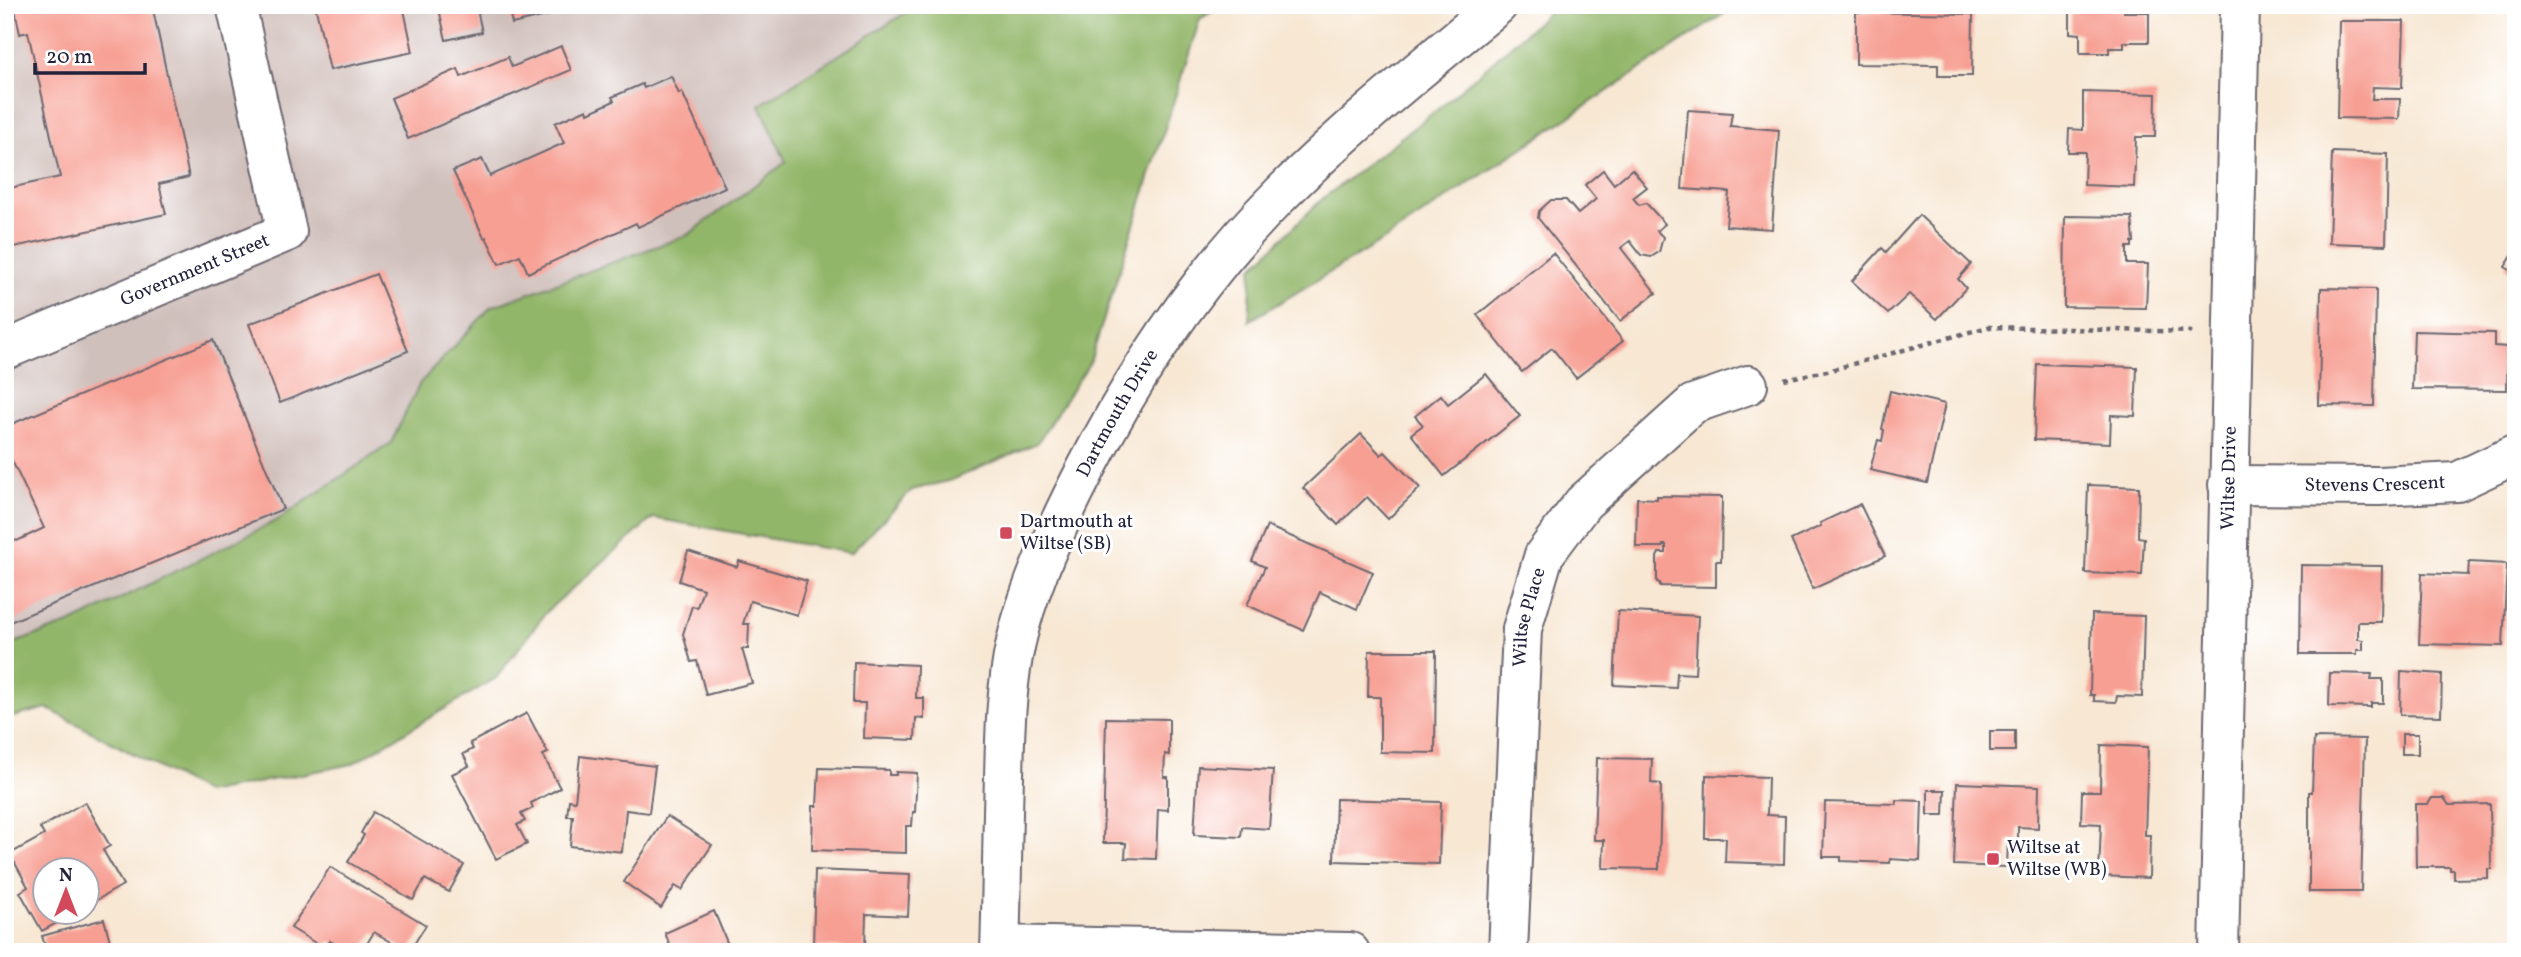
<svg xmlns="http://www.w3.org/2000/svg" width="2521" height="957" font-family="Vollkorn,serif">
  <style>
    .industrial { fill: #d0c0bc }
    .forest { fill: #92b669; stroke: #5a6c52; stroke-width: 2 }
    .building { fill: #f79f93 }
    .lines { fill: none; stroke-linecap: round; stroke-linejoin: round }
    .minor-casing { stroke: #6d6770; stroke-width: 42 }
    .path { stroke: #6d6770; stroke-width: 4.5; stroke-dasharray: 5 5; stroke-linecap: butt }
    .minor { stroke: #fff; stroke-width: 38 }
    .poi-dot { fill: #d1495b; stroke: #fff; stroke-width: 2.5 }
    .labels { text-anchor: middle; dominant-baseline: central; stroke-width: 6; stroke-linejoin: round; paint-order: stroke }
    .street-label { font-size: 19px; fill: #22223b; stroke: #fff }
    .poi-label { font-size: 19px; fill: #22223b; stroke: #fff; text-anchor: start }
  </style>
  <rect width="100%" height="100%" fill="#fff"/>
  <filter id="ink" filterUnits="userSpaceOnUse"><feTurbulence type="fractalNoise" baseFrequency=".0143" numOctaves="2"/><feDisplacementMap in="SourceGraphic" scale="14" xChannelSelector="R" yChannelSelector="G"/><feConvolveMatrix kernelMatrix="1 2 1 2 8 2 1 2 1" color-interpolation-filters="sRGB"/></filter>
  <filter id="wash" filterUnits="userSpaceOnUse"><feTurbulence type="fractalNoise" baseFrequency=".00686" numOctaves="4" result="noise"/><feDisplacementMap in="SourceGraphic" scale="28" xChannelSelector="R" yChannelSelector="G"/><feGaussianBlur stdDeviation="1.57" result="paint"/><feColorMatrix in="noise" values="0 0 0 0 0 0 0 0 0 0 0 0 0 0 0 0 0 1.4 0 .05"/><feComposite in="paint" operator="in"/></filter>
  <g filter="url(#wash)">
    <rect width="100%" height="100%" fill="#f7e7d3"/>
    <path class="industrial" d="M 5,5 L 918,5 L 760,106 L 786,162 L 688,235 L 491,307 L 420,383 L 391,443 L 276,521 L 72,623 L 5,646 Z"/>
    <g class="forest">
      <path d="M 918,5 L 1223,5 L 1200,19 L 1090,362 L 1037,443 L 952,480 L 912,490 L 851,553 L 653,518 L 548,610 L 496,678 L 352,764 L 206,793 L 47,708 L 5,719 L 5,646 L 72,623 L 276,521 L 391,443 L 420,383 L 491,307 L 688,235 L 786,162 L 760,105 Z"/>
      <path d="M 1557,5 L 1737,5 L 1387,238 L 1249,321 L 1252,268 L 1321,200 L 1443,105 Z"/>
    </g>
    <g id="blocks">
      <g class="building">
        <path d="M 14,5 L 152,5 L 189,177 L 159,184 L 166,214 L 5,249 L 5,189 L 60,177 L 28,32 L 20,34 Z"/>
        <path d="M 315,5 L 403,5 L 413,52 L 330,70 Z"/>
        <path d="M 438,5 L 476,5 L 482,32 L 446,40 Z"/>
        <path d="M 508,5 L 548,5 L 550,15 L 512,24 Z"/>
        <path d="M 2073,5 L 2124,5 L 2124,12 L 2149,12 L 2149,42 L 2124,42 L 2124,48 L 2109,48 L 2109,53 L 2080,53 L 2080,34 L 2070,33 L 2070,12 L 2073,12 Z"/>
        <path d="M 1856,12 L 1973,14 L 1972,76 L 1938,76 L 1938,65 L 1856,64 Z"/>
        <path d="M 2339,21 L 2404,21 L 2402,88 L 2373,87 L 2372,99 L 2400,99 L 2399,119 L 2337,118 Z"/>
        <path d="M 561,46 L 571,70 L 408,139 L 391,98 L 458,69 L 461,77 L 508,57 L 512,67 Z"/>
        <path d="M 671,76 L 679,94 L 682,92 L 725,187 L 638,227 L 636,223 L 528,273 L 520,255 L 499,264 L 486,237 L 484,238 L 453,171 L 482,159 L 490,176 L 564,143 L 555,123 L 587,109 L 588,113 L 614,101 L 612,97 L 642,84 L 644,88 Z"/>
        <path d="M 2083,92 L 2156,94 L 2155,137 L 2136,137 L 2134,187 L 2084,185 L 2085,152 L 2068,152 L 2069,129 L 2083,130 Z"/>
        <path d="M 1688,110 L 1732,113 L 1730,126 L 1779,130 L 1772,229 L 1726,226 L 1729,192 L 1682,189 Z"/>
        <path d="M 2332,152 L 2388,154 L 2386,245 L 2329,243 Z"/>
        <path d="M 1632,169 L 1647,187 L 1633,198 L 1639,205 L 1646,203 L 1665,224 L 1657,231 L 1663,237 L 1659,252 L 1651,257 L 1641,255 L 1630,241 L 1621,248 L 1656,293 L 1620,321 L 1538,218 L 1539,211 L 1551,200 L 1566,200 L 1578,214 L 1596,199 L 1585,185 L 1603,170 L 1614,184 Z"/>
        <path d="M 1919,215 L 1971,264 L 1958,279 L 1966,288 L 1937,319 L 1909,294 L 1888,314 L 1852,281 L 1882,248 L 1886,252 Z"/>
        <path d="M 2065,216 L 2132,217 L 2134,242 L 2132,242 L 2132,247 L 2127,247 L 2127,264 L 2148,264 L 2146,308 L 2064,307 Z"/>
        <path d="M 2516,250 L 2516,274 L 2505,267 Z"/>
        <path d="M 1553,253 L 1623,341 L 1576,378 L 1552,348 L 1522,372 L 1477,315 Z"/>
        <path d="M 376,274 L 408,351 L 280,403 L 249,324 Z"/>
        <path d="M 2321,288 L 2376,289 L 2374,406 L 2319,405 Z"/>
        <path d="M 2414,331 L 2494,333 L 2494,346 L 2508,347 L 2507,390 L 2412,389 Z"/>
        <path d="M 213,340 L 283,509 L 5,624 L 5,537 L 17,541 L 44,528 L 5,446 L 5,434 L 9,425 Z"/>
        <path d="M 2037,364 L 2137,367 L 2135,416 L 2111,415 L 2110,443 L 2034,440 Z"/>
        <path d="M 1486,374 L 1520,416 L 1444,476 L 1411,434 L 1423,425 L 1415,416 L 1441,395 L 1448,404 Z"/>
        <path d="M 1890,391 L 1945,404 L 1927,483 L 1870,470 L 1878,440 L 1882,441 L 1884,430 L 1882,429 Z"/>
        <path d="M 1361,434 L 1381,455 L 1385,452 L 1420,488 L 1388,519 L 1367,497 L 1338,525 L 1303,488 Z"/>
        <path d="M 2088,485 L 2139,487 L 2138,537 L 2144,538 L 2142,575 L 2085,573 Z"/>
        <path d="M 1657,496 L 1722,497 L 1721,561 L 1716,561 L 1716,587 L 1660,586 L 1660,583 L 1657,582 L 1657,557 L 1659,553 L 1666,553 L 1666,545 L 1663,545 L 1663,547 L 1636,547 L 1637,498 L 1657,499 Z"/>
        <path d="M 1860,504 L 1885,556 L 1813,589 L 1791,540 L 1821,526 L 1820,523 Z"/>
        <path d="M 1267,526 L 1373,572 L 1357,609 L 1320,592 L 1303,630 L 1247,605 L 1265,567 L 1252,561 Z"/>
        <path d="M 688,551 L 737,567 L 739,561 L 807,581 L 797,615 L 750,601 L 743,624 L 749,624 L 748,649 L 742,649 L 752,683 L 706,695 L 697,661 L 691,662 L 683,634 L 692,606 L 697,607 L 703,589 L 679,581 Z"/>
        <path d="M 2469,562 L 2507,564 L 2503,646 L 2419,644 L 2422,573 L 2468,575 Z"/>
        <path d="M 2301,565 L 2382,566 L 2381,622 L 2358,622 L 2358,639 L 2363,640 L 2363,650 L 2357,650 L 2357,654 L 2300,654 Z"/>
        <path d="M 1618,611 L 1698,616 L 1695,674 L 1677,673 L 1676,688 L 1614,685 Z"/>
        <path d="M 2092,614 L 2144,616 L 2142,697 L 2117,696 L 2116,702 L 2094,701 L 2094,695 L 2090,695 Z"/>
        <path d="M 1369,651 L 1436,651 L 1435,753 L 1380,752 L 1380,697 L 1368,697 Z"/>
        <path d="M 854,662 L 917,665 L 916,698 L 924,698 L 924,719 L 916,718 L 915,740 L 864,738 L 865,703 L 853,703 Z"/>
        <path d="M 2401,671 L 2442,674 L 2441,716 L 2400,715 Z"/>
        <path d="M 2330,673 L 2372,674 L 2371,679 L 2383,679 L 2383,703 L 2371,703 L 2371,707 L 2329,706 Z"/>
        <path d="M 527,713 L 548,753 L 543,755 L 560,788 L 531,803 L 533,808 L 521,814 L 525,821 L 517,825 L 527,844 L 496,859 L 452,774 L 469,766 L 463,754 L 473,749 L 470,743 Z"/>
        <path d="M 1106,718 L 1169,719 L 1169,755 L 1165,754 L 1164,777 L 1168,777 L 1168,810 L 1158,809 L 1156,859 L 1125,858 L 1126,843 L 1103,843 Z"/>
        <rect x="1990" y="731" width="25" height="20"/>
        <rect x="2402" y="734" width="16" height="20"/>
        <path d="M 2314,738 L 2365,739 L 2361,892 L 2309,892 L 2309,792 L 2312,792 Z"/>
        <path d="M 2101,745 L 2148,747 L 2145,835 L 2150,835 L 2149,878 L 2099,876 L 2101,824 L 2081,823 L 2082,791 L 2100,791 Z"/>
        <path d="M 580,756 L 655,766 L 649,813 L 626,810 L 622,852 L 570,846 L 573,816 L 567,816 L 569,800 L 575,801 Z"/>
        <path d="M 1597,758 L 1652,759 L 1651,783 L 1661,784 L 1659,869 L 1603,868 L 1604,840 L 1594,840 Z"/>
        <path d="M 1198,766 L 1273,770 L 1269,829 L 1242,827 L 1241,837 L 1194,835 Z"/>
        <path d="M 819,768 L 889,770 L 889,775 L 896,775 L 896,772 L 917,773 L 915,812 L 913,812 L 912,826 L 906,826 L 906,853 L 812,850 L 813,806 L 817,806 Z"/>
        <path d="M 1706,775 L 1768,777 L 1767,815 L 1785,816 L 1784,864 L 1725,862 L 1726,838 L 1705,838 Z"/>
        <path d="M 1957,783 L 2039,786 L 2038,828 L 2018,827 L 2018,840 L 2008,840 L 2007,867 L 1954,865 Z"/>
        <path d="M 1928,790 L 1945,790 L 1944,815 L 1928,815 Z"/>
        <path d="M 2432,798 L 2444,798 L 2449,805 L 2490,804 L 2491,869 L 2488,869 L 2488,878 L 2454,879 L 2454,870 L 2450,870 L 2450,867 L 2416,867 L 2415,804 L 2428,804 Z"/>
        <path d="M 1336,799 L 1441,802 L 1439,864 L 1334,861 Z"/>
        <path d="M 1896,800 L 1922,801 L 1920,861 L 1890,859 L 1890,863 L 1841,861 L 1841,857 L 1823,857 L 1825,802 L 1896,804 Z"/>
        <path d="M 85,802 L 110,846 L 103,850 L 123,885 L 88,905 L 88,870 L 46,870 L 46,912 L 77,912 L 42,931 L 20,892 L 28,887 L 10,854 L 44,835 L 40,828 Z"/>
        <path d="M 373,812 L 464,865 L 449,892 L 425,879 L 413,900 L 348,862 L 364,835 L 361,833 Z"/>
        <path d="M 667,816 L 712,845 L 682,890 L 675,886 L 661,908 L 624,882 Z"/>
        <path d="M 330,867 L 426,925 L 409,952 L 374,932 L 362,952 L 352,952 L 345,947 L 344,950 L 330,941 L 325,949 L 291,928 Z"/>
        <path d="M 815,870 L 910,874 L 908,916 L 866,914 L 865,949 L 813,947 Z"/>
        <path d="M 714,911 L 731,952 L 663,952 L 671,948 L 665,933 Z"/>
        <path d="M 104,919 L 113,952 L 47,952 L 42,936 Z"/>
      </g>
    </g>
  </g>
  <g filter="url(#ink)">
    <use href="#blocks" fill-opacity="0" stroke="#6d6770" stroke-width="2"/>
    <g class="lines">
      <defs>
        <g id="minor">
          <path id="s1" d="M 5,350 L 287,232 L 236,5"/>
          <path id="s2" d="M 2228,485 L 2379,486 L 2457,482 L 2516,454"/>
          <path d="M 1001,945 L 1350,952"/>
          <path id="s3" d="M 1000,952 C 1002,893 1002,835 1004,777 C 1005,732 1006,686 1016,642 C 1029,585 1059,521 1086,469 C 1137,369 1201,274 1281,194 C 1349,126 1424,66 1498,5"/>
          <path id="s4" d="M 1508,952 L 1522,629 L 1544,555 L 1583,503 L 1693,404 L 1748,385"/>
          <path id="s5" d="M 2219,952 L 2240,5"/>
        </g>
      </defs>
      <use href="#minor" class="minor-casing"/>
      <path class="path" d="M 1784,379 L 1827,371 L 1988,327 L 2195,332"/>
      <use href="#minor" class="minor"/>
    </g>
  </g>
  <g class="poi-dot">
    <rect x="999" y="526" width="14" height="14" rx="3.5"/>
    <rect x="1986" y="852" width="14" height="14" rx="3.5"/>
  </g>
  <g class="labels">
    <g class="street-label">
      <text stroke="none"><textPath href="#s1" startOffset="206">Government Street</textPath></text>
      <text stroke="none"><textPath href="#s3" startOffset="562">Dartmouth Drive</textPath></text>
      <text stroke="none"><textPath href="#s5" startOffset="474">Wiltse Drive</textPath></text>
      <text stroke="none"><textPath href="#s2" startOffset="147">Stevens Crescent</textPath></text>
      <text stroke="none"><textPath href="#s4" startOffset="336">Wiltse Place</textPath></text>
    </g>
    <g class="poi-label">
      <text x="1020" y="522">Dartmouth at<tspan x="1020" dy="22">Wiltse (SB)</tspan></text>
      <text x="2007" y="848">Wiltse at<tspan x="2007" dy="22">Wiltse (WB)</tspan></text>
    </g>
  </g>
  <rect width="2521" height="957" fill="none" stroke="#fff" stroke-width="28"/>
  <g transform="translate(66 891)"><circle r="33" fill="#ffffff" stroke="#a7a7b1" stroke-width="2"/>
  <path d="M0-5L12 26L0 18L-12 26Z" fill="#d1495b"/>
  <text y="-10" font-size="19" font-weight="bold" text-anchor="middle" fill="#22223b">N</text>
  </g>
  <path d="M35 63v10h110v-10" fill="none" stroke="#22223b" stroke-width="3.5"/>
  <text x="46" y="63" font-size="21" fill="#22223b" stroke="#ffffff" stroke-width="5" paint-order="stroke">20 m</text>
</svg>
